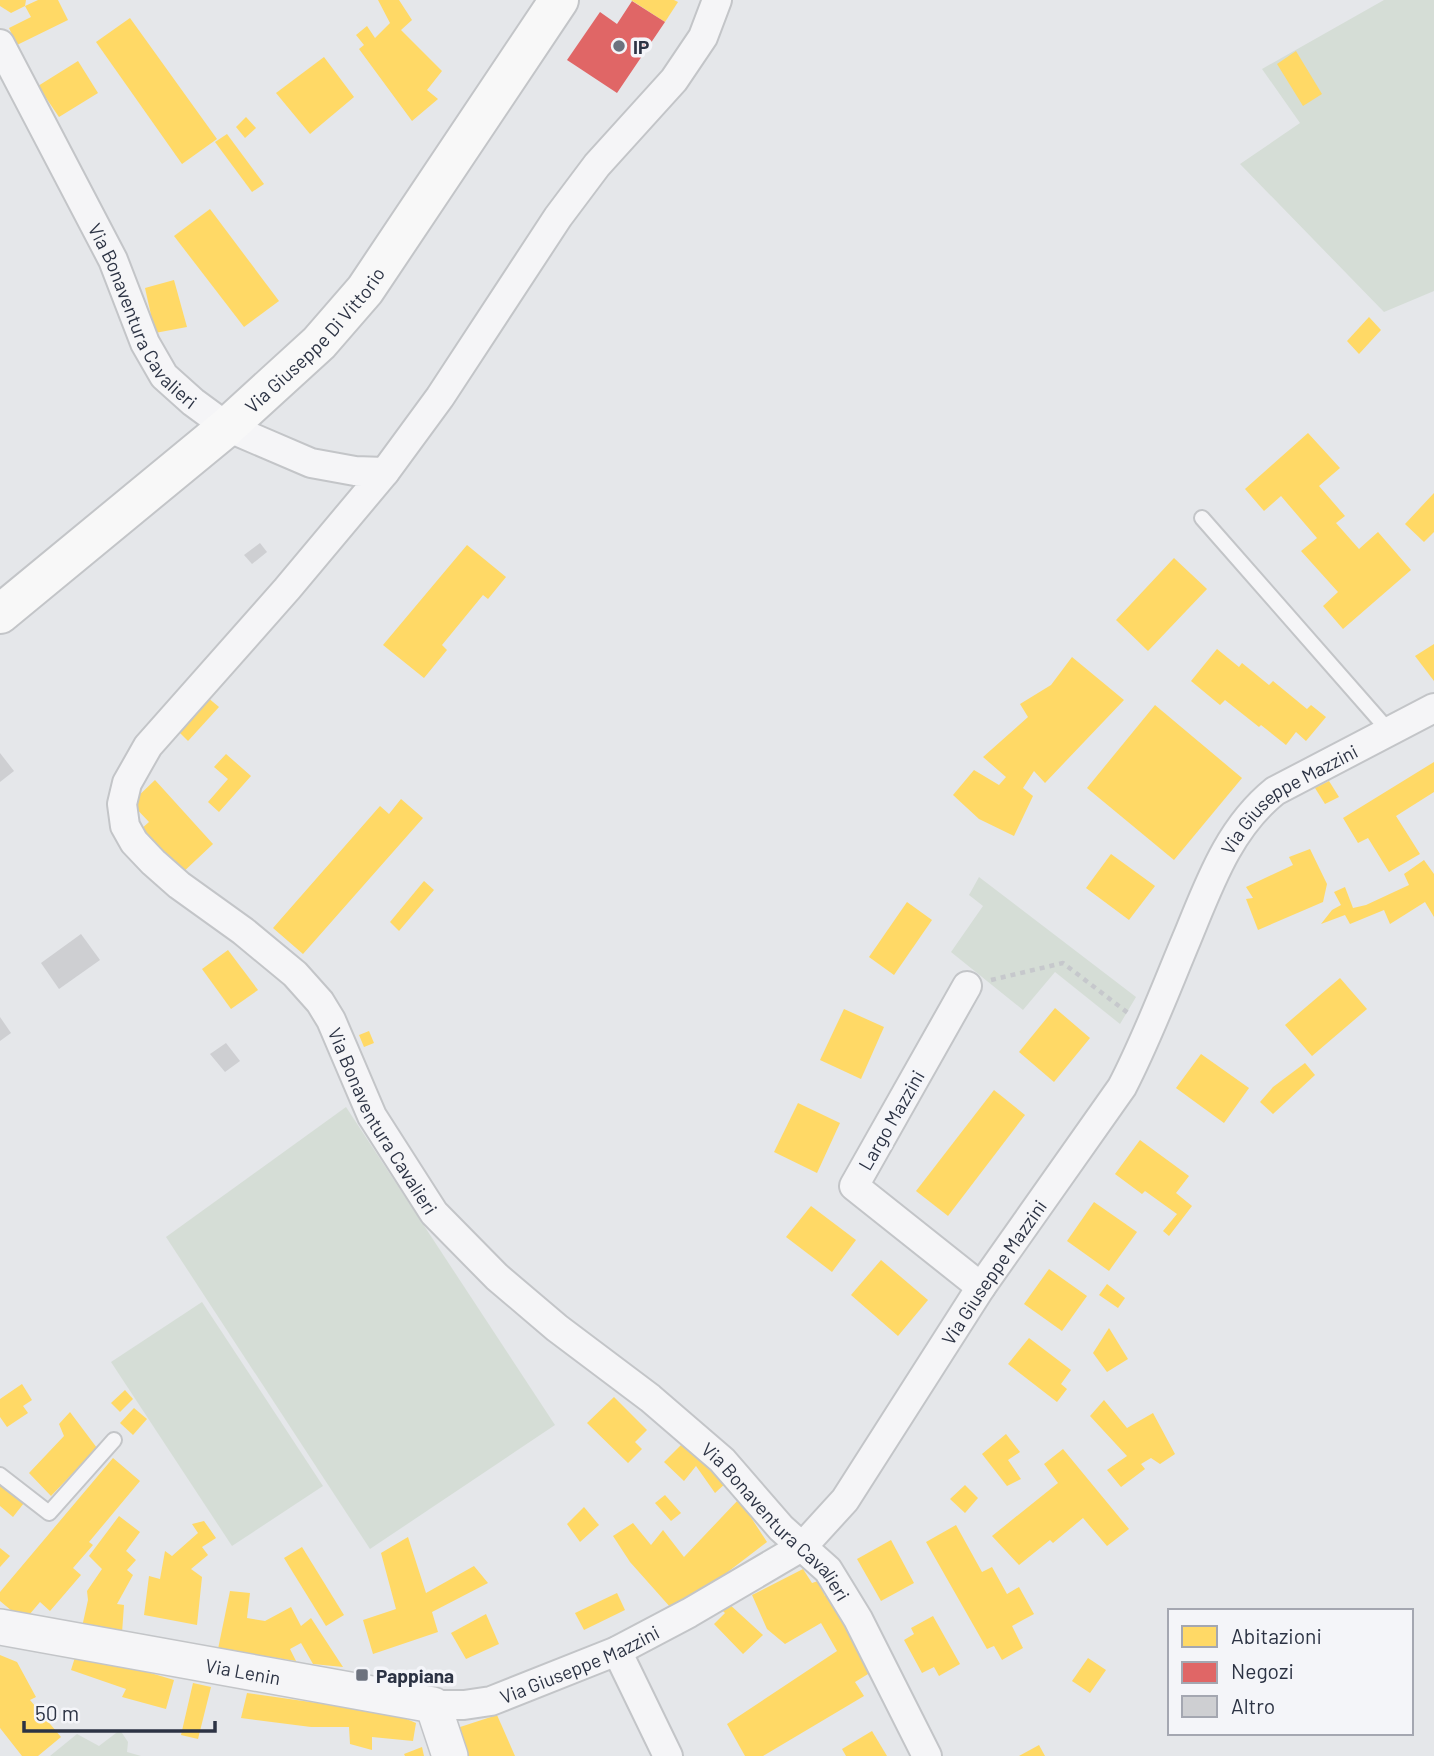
<svg xmlns="http://www.w3.org/2000/svg" width="1434" height="1756" font-family="Barlow,sans-serif">
  <style>
    .green { fill: #d5ddd6 }
    .homes { fill: #ffd966 }
    .shops { fill: #e06666 }
    .building { fill: #cecfd2 }
    .lines { fill: none; stroke-linecap: round; stroke-linejoin: round }
    .service-casing { stroke: #c3c5c8; stroke-width: 18 }
    .minor-casing { stroke: #c3c5c8; stroke-width: 32 }
    .tertiary-casing { stroke: #c3c5c8; stroke-width: 38 }
    .secondary-casing { stroke: #c3c5c8; stroke-width: 42 }
    .path { stroke: #c6c8cc; stroke-width: 4.5; stroke-dasharray: 5 5; stroke-linecap: butt }
    .service { stroke: #f5f5f7; stroke-width: 14 }
    .minor { stroke: #f5f5f7; stroke-width: 28 }
    .tertiary { stroke: #f5f5f7; stroke-width: 35 }
    .secondary { stroke: #f8f8f8; stroke-width: 38 }
    .poi-dot { fill: #6d727e; stroke: #f4f5f9; stroke-width: 2.5 }
    .labels { text-anchor: middle; dominant-baseline: central; stroke-width: 7; stroke-linejoin: round; paint-order: stroke }
    .poi-label { font-size: 19px; font-weight: bold; fill: #2c3344; stroke: #f4f5f9; text-anchor: start }
    .street-label { font-size: 19px; fill: #2c3344; stroke: #f4f5f9 }
  </style>
  <rect width="100%" height="100%" fill="#e5e7ea"/>
  <g class="green">
    <path d="M 1384,0 L 1434,0 L 1434,291 L 1384,312 L 1240,164 L 1300,123 L 1262,69 Z"/>
    <path d="M 979,877 L 1136,997 L 1120,1024 L 1055,972 L 1023,1010 L 951,952 L 983,906 L 969,895 Z"/>
    <path d="M 346,1107 L 555,1425 L 370,1549 L 166,1237 Z"/>
    <path d="M 202,1302 L 323,1486 L 232,1546 L 111,1362 Z"/>
    <path d="M 120,1730 L 128,1742 L 127,1752 L 141,1756 L 50,1756 L 77,1734 L 99,1746 Z"/>
  </g>
  <g class="homes">
    <path d="M 0,0 L 26,0 L 25,6 L 11,13 L 0,6 Z"/>
    <path d="M 38,0 L 58,0 L 68,20 L 17,45 L 9,28 L 31,17 L 25,6 Z"/>
    <path d="M 378,0 L 399,0 L 412,20 L 401,30 L 442,71 L 427,90 L 438,99 L 412,121 L 359,49 L 364,45 L 356,35 L 367,26 L 375,38 L 390,23 Z"/>
    <path d="M 631,0 L 674,0 L 678,2 L 665,22 Z"/>
    <path d="M 130,18 L 217,139 L 182,164 L 96,42 Z"/>
    <path d="M 1296,51 L 1322,94 L 1303,106 L 1277,64 Z"/>
    <path d="M 324,57 L 354,97 L 310,134 L 276,93 Z"/>
    <path d="M 78,61 L 98,93 L 59,117 L 38,86 Z"/>
    <path d="M 246,117 L 256,128 L 245,138 L 236,127 Z"/>
    <path d="M 227,134 L 264,184 L 252,192 L 215,142 Z"/>
    <path d="M 210,209 L 279,301 L 244,327 L 174,236 Z"/>
    <path d="M 174,280 L 187,327 L 155,333 L 145,288 Z"/>
    <path d="M 1369,317 L 1381,330 L 1359,354 L 1347,341 Z"/>
    <path d="M 1308,433 L 1340,468 L 1319,486 L 1345,516 L 1336,523 L 1359,549 L 1378,532 L 1411,570 L 1343,629 L 1323,606 L 1338,592 L 1301,551 L 1317,538 L 1281,496 L 1264,511 L 1245,489 Z"/>
    <path d="M 1434,493 L 1434,532 L 1424,542 L 1405,524 Z"/>
    <path d="M 467,545 L 506,577 L 488,599 L 483,595 L 442,645 L 447,650 L 424,678 L 383,645 Z"/>
    <path d="M 1174,558 L 1207,589 L 1148,651 L 1116,620 Z"/>
    <path d="M 1434,644 L 1434,681 L 1415,656 Z"/>
    <path d="M 1217,649 L 1239,667 L 1242,663 L 1269,685 L 1273,681 L 1307,709 L 1311,705 L 1326,717 L 1306,741 L 1296,732 L 1286,745 L 1261,725 L 1259,727 L 1225,700 L 1220,705 L 1191,681 Z"/>
    <path d="M 1072,657 L 1124,700 L 1045,783 L 1034,771 L 1023,788 L 1033,796 L 1014,836 L 979,819 L 953,795 L 974,770 L 999,785 L 1006,777 L 983,757 L 1028,717 L 1020,704 L 1051,685 Z"/>
    <path d="M 207,697 L 219,707 L 188,741 L 176,729 Z"/>
    <path d="M 1155,705 L 1242,778 L 1174,860 L 1087,788 Z"/>
    <path d="M 226,754 L 251,776 L 219,812 L 208,802 L 228,779 L 214,767 Z"/>
    <path d="M 1434,762 L 1434,792 L 1396,816 L 1420,854 L 1389,872 L 1368,838 L 1358,843 L 1343,818 Z"/>
    <path d="M 155,780 L 213,844 L 180,875 L 140,830 L 149,822 L 131,803 Z"/>
    <path d="M 1329,781 L 1339,797 L 1325,804 L 1315,788 Z"/>
    <path d="M 401,799 L 423,818 L 303,954 L 273,928 L 380,806 L 389,814 Z"/>
    <path d="M 1310,849 L 1327,884 L 1323,902 L 1258,930 L 1246,899 L 1253,898 L 1246,887 L 1293,865 L 1289,857 Z"/>
    <path d="M 1111,854 L 1155,886 L 1129,920 L 1086,888 Z"/>
    <path d="M 1424,860 L 1434,874 L 1434,917 L 1425,902 L 1390,924 L 1384,910 L 1350,924 L 1345,915 L 1321,924 L 1332,910 L 1341,905 L 1334,892 L 1345,887 L 1353,908 L 1366,905 L 1409,885 L 1404,874 Z"/>
    <path d="M 424,881 L 434,890 L 399,931 L 390,922 Z"/>
    <path d="M 907,902 L 932,920 L 894,975 L 869,957 Z"/>
    <path d="M 228,950 L 258,990 L 231,1009 L 202,969 Z"/>
    <path d="M 1340,978 L 1367,1009 L 1312,1056 L 1285,1025 Z"/>
    <path d="M 1055,1008 L 1090,1038 L 1054,1082 L 1019,1052 Z"/>
    <path d="M 844,1009 L 884,1027 L 861,1079 L 820,1060 Z"/>
    <path d="M 369,1031 L 374,1043 L 364,1047 L 359,1035 Z"/>
    <path d="M 1201,1054 L 1249,1088 L 1224,1123 L 1176,1088 Z"/>
    <path d="M 1305,1063 L 1315,1075 L 1273,1114 L 1260,1102 L 1273,1087 Z"/>
    <path d="M 994,1090 L 1025,1115 L 948,1216 L 916,1191 Z"/>
    <path d="M 798,1103 L 840,1123 L 817,1173 L 774,1152 Z"/>
    <path d="M 1140,1140 L 1189,1176 L 1176,1193 L 1192,1206 L 1169,1236 L 1163,1231 L 1177,1214 L 1145,1191 L 1142,1194 L 1115,1174 Z"/>
    <path d="M 1094,1202 L 1137,1232 L 1109,1271 L 1067,1241 Z"/>
    <path d="M 811,1206 L 856,1240 L 832,1272 L 786,1237 Z"/>
    <path d="M 881,1260 L 928,1300 L 898,1336 L 851,1295 Z"/>
    <path d="M 1049,1269 L 1087,1296 L 1062,1331 L 1024,1304 Z"/>
    <path d="M 1107,1284 L 1125,1298 L 1118,1308 L 1099,1295 Z"/>
    <path d="M 1109,1328 L 1128,1359 L 1107,1372 L 1093,1353 Z"/>
    <path d="M 1029,1338 L 1071,1370 L 1061,1384 L 1067,1389 L 1057,1402 L 1008,1364 Z"/>
    <path d="M 22,1384 L 32,1400 L 23,1406 L 28,1413 L 7,1427 L 0,1417 L 0,1399 Z"/>
    <path d="M 125,1390 L 133,1399 L 120,1412 L 111,1403 Z"/>
    <path d="M 614,1397 L 647,1430 L 635,1442 L 642,1449 L 628,1463 L 587,1423 Z"/>
    <path d="M 1104,1400 L 1127,1428 L 1153,1413 L 1175,1454 L 1160,1464 L 1151,1458 L 1141,1464 L 1145,1469 L 1121,1487 L 1107,1470 L 1127,1456 L 1090,1416 Z"/>
    <path d="M 134,1408 L 147,1419 L 133,1435 L 120,1423 Z"/>
    <path d="M 70,1412 L 97,1448 L 51,1496 L 29,1473 L 64,1436 L 59,1424 Z"/>
    <path d="M 1006,1434 L 1020,1452 L 1008,1460 L 1021,1479 L 1007,1486 L 982,1454 Z"/>
    <path d="M 690,1436 L 727,1482 L 715,1493 L 696,1466 L 684,1481 L 664,1462 Z"/>
    <path d="M 1063,1449 L 1129,1529 L 1107,1546 L 1083,1518 L 1053,1543 L 1050,1540 L 1019,1565 L 992,1536 L 1058,1483 L 1044,1464 Z"/>
    <path d="M 113,1458 L 140,1481 L 89,1542 L 93,1545 L 73,1568 L 81,1575 L 50,1611 L 40,1602 L 24,1621 L 0,1601 L 0,1592 Z"/>
    <path d="M 0,1483 L 24,1503 L 13,1517 L 0,1506 Z"/>
    <path d="M 965,1485 L 978,1498 L 965,1513 L 950,1499 Z"/>
    <path d="M 665,1495 L 681,1513 L 671,1521 L 655,1503 Z"/>
    <path d="M 739,1499 L 767,1542 L 695,1597 L 671,1608 L 630,1562 L 613,1536 L 633,1523 L 651,1545 L 663,1530 L 684,1557 Z"/>
    <path d="M 584,1507 L 599,1525 L 580,1542 L 567,1524 Z"/>
    <path d="M 119,1516 L 140,1532 L 126,1551 L 136,1560 L 127,1570 L 133,1575 L 117,1604 L 124,1605 L 122,1633 L 82,1627 L 88,1600 L 87,1591 L 102,1569 L 89,1556 Z"/>
    <path d="M 204,1521 L 216,1538 L 202,1547 L 208,1555 L 191,1569 L 202,1577 L 197,1625 L 144,1615 L 149,1576 L 160,1579 L 165,1551 L 172,1556 L 198,1533 L 192,1524 Z"/>
    <path d="M 956,1525 L 982,1572 L 992,1567 L 1007,1594 L 1019,1587 L 1034,1614 L 1012,1626 L 1023,1648 L 1002,1660 L 994,1646 L 987,1649 L 926,1542 Z"/>
    <path d="M 408,1537 L 426,1593 L 474,1566 L 488,1583 L 432,1612 L 438,1632 L 373,1654 L 363,1620 L 396,1609 L 381,1553 Z"/>
    <path d="M 891,1540 L 914,1583 L 881,1601 L 857,1559 Z"/>
    <path d="M 302,1547 L 344,1615 L 326,1626 L 284,1558 Z"/>
    <path d="M 0,1548 L 10,1556 L 0,1567 Z"/>
    <path d="M 803,1569 L 812,1583 L 818,1581 L 825,1596 L 832,1594 L 873,1671 L 855,1682 L 864,1696 L 763,1756 L 745,1756 L 727,1724 L 837,1651 L 821,1623 L 785,1644 L 767,1629 L 752,1595 Z"/>
    <path d="M 230,1591 L 250,1593 L 247,1618 L 265,1621 L 291,1607 L 301,1626 L 311,1618 L 343,1667 L 313,1664 L 301,1643 L 290,1649 L 296,1661 L 218,1649 Z"/>
    <path d="M 617,1593 L 625,1610 L 584,1630 L 575,1613 Z"/>
    <path d="M 728,1603 L 763,1635 L 743,1654 L 714,1624 L 725,1613 L 719,1607 Z"/>
    <path d="M 486,1614 L 499,1644 L 466,1659 L 451,1633 Z"/>
    <path d="M 933,1616 L 960,1664 L 939,1676 L 934,1667 L 922,1673 L 904,1640 L 914,1634 L 911,1628 Z"/>
    <path d="M 77,1651 L 174,1680 L 166,1709 L 122,1697 L 126,1689 L 71,1670 Z"/>
    <path d="M 0,1655 L 17,1662 L 36,1697 L 30,1700 L 61,1737 L 38,1756 L 22,1756 L 0,1728 Z"/>
    <path d="M 1088,1658 L 1106,1670 L 1090,1693 L 1072,1681 Z"/>
    <path d="M 193,1683 L 211,1687 L 198,1739 L 181,1735 Z"/>
    <path d="M 247,1693 L 395,1714 L 416,1723 L 413,1741 L 372,1737 L 372,1750 L 350,1744 L 349,1727 L 311,1727 L 241,1718 Z"/>
    <path d="M 497,1715 L 515,1756 L 466,1756 L 457,1728 Z"/>
    <path d="M 872,1731 L 887,1756 L 846,1756 L 842,1749 Z"/>
    <path d="M 1039,1745 L 1045,1756 L 1019,1756 Z"/>
    <path d="M 422,1747 L 424,1756 L 405,1756 L 404,1754 Z"/>
  </g>
  <path class="shops" d="M 632,1 L 665,22 L 617,93 L 567,60 L 600,12 L 617,24 Z"/>
  <g class="building">
    <path d="M 260,543 L 267,552 L 252,564 L 244,555 Z"/>
    <path d="M 0,753 L 14,771 L 0,782 Z"/>
    <path d="M 81,934 L 100,960 L 59,989 L 41,963 Z"/>
    <path d="M 0,1017 L 11,1033 L 0,1041 Z"/>
    <path d="M 226,1043 L 240,1061 L 225,1072 L 210,1054 Z"/>
  </g>
  <g class="lines">
    <defs>
      <g id="service">
        <path d="M 1202,518 L 1389,731"/>
        <path d="M 0,1475 L 49,1513 L 114,1440"/>
      </g>
      <g id="minor">
        <path id="s1" d="M 0,44 L 113,260 L 145,343 L 164,376 L 193,402 L 227,427 L 311,463 L 355,471 L 385,472 L 287,589 L 148,746 L 127,783 L 122,804 L 125,826 L 134,842 L 153,862 L 179,885 L 243,931 L 295,974 L 320,1002 L 331,1020 L 372,1116 L 434,1213 L 497,1277 L 557,1328 L 650,1398 L 722,1460 L 781,1528 L 828,1570 L 858,1619 L 927,1756"/>
        <path d="M 385,472 L 440,397 L 558,217 L 597,165 L 674,80 L 703,37 L 717,0"/>
        <path d="M 967,986 L 854,1186 L 981,1287"/>
        <path d="M 617,1651 L 668,1756"/>
        <path id="s2" d="M 433,1705 L 464,1705 L 491,1701 L 617,1651 L 689,1613 L 803,1546 L 845,1500 L 981,1287 L 1122,1087 C 1147,1039 1166,988 1187,938 C 1209,885 1228,829 1275,791 L 1434,708"/>
      </g>
      <g id="tertiary">
        <path id="s3" d="M 0,1627 L 433,1705 L 450,1756"/>
      </g>
      <g id="secondary">
        <path id="s4" d="M 0,614 L 227,427 L 319,343 L 365,290 L 559,0"/>
      </g>
    </defs>
    <use href="#service" class="service-casing"/>
    <use href="#minor" class="minor-casing"/>
    <use href="#tertiary" class="tertiary-casing"/>
    <use href="#secondary" class="secondary-casing"/>
    <path class="path" d="M 991,980 L 1063,963 L 1128,1013"/>
    <use href="#service" class="service"/>
    <use href="#minor" class="minor"/>
    <use href="#tertiary" class="tertiary"/>
    <use href="#secondary" class="secondary"/>
  </g>
  <g class="poi-dot">
    <circle cx="619" cy="46" r="7"/>
    <rect x="355" y="1668" width="14" height="14" rx="3.5"/>
  </g>
  <g class="labels">
    <g class="poi-label">
      <text x="633" y="46">IP</text>
      <text x="376" y="1675">Pappiana</text>
    </g>
    <g class="street-label">
      <text stroke="none"><textPath href="#s1" startOffset="308">Via Bonaventura Cavalieri</textPath></text>
      <text stroke="none"><textPath href="#s4" startOffset="418">Via Giuseppe Di Vittorio</textPath></text>
      <text stroke="none"><textPath href="#s2" startOffset="1309">Via Giuseppe Mazzini</textPath></text>
      <text stroke="none"><textPath href="#s1" startOffset="1466">Via Bonaventura Cavalieri</textPath></text>
      <text transform="translate(891 1120) rotate(-60)">Largo Mazzini</text>
      <text stroke="none"><textPath href="#s2" startOffset="742">Via Giuseppe Mazzini</textPath></text>
      <text stroke="none"><textPath href="#s1" startOffset="2034">Via Bonaventura Cavalieri</textPath></text>
      <text stroke="none"><textPath href="#s2" startOffset="154">Via Giuseppe Mazzini</textPath></text>
      <text stroke="none"><textPath href="#s3" startOffset="247">Via Lenin</textPath></text>
    </g>
  </g>
  <rect x="1168" y="1609" width="245" height="126" fill="#f4f5f9" stroke="#a4a7b1" stroke-width="2"/>
  <rect x="1182" y="1626" width="35" height="21" fill="#ffd966" stroke="#a4a7b1" stroke-width="2"/>
  <text x="1231" y="1644" font-size="21" fill="#2c3344">Abitazioni</text>
  <rect x="1182" y="1662" width="35" height="21" fill="#e06666" stroke="#a4a7b1" stroke-width="2"/>
  <text x="1231" y="1679" font-size="21" fill="#2c3344">Negozi</text>
  <rect x="1182" y="1696" width="35" height="21" fill="#cecfd2" stroke="#a4a7b1" stroke-width="2"/>
  <text x="1231" y="1714" font-size="21" fill="#2c3344">Altro</text>
  <path d="M24 1721v10h191v-10" fill="none" stroke="#2c3344" stroke-width="3.5"/>
  <text x="35" y="1721" font-size="21" fill="#2c3344" stroke="#f4f5f9" stroke-width="5" paint-order="stroke">50 m</text>
</svg>
